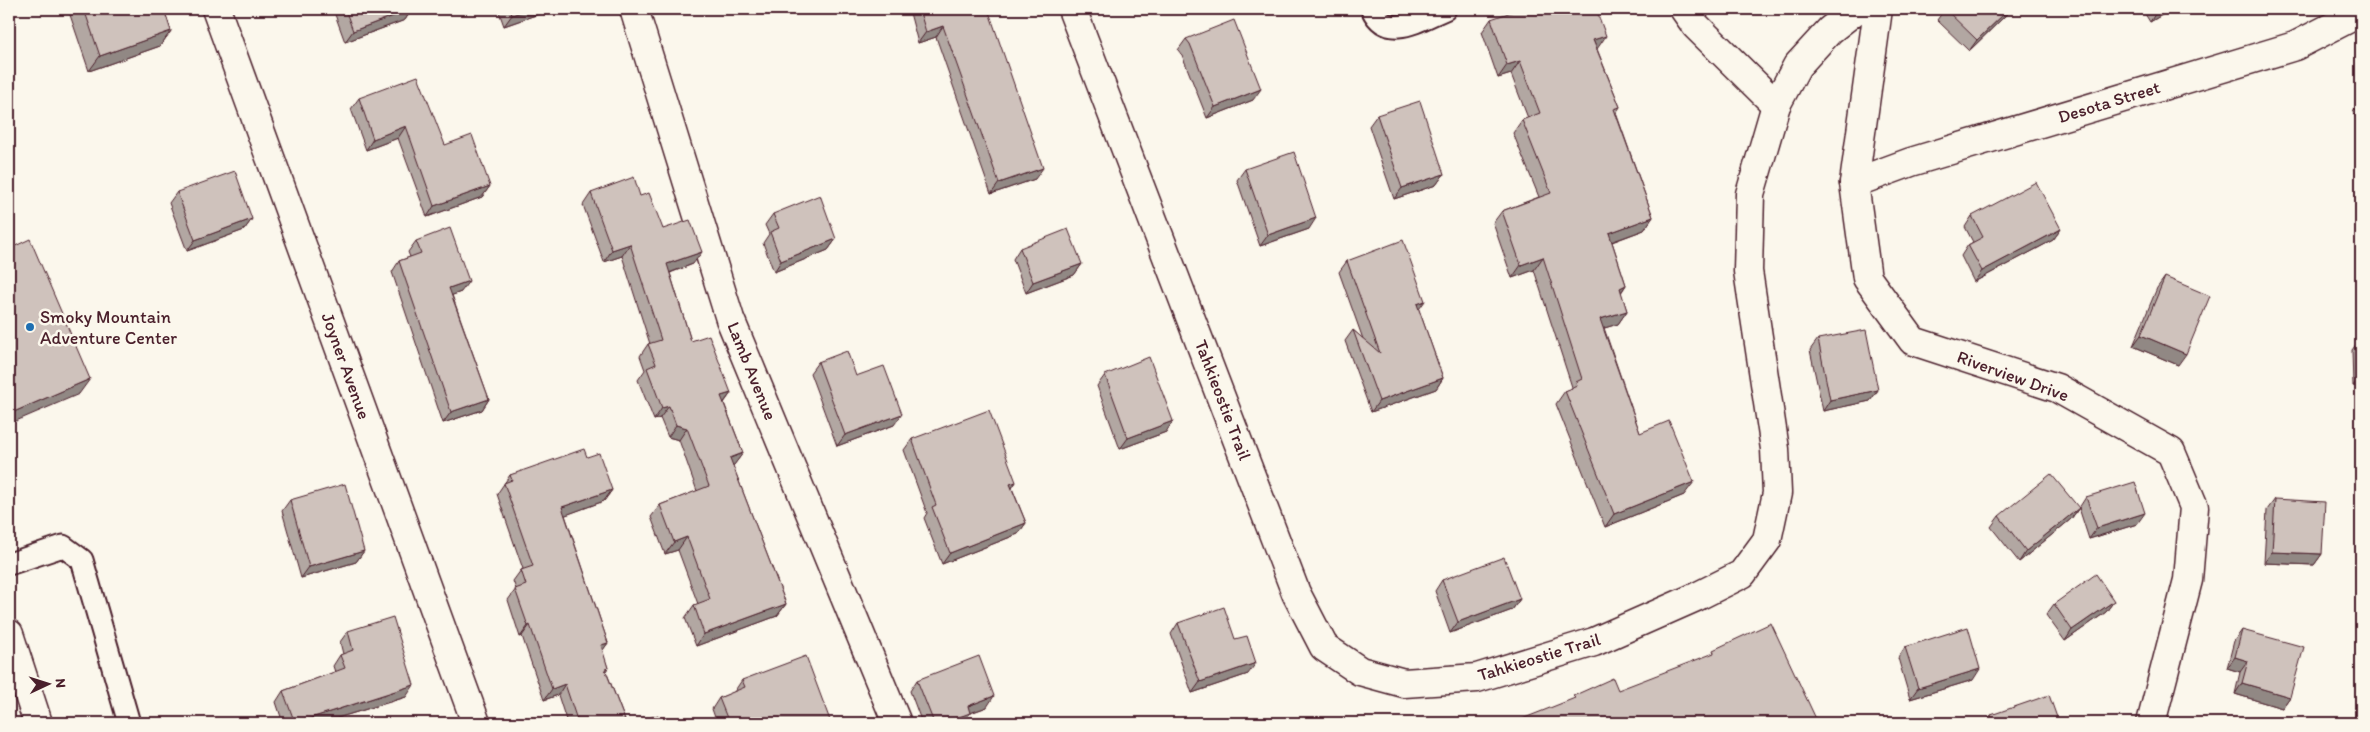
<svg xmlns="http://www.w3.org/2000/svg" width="2370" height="732" font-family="Itim,sans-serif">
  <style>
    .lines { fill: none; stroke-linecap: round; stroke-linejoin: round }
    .lane-casing { stroke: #4a1f2b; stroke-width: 25 }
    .street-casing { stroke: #4a1f2b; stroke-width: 31 }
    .secondary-casing { stroke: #4a1f2b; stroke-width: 31 }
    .lane { stroke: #fbf7ec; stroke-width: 21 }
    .street { stroke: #fbf7ec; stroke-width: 28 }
    .secondary { stroke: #fbf7ec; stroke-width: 28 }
    .wall { fill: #b2a7a2; stroke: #4a1f2b }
    .shaded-wall { fill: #918884; stroke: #4a1f2b }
    .building { fill: #cfc2bc; stroke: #4a1f2b }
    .poi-dot { fill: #1f6fb2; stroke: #fbf7ec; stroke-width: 2 }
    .labels { text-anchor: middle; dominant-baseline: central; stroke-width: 5; stroke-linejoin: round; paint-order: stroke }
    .street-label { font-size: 18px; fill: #4a1f2b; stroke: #fbf7ec }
    .poi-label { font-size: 18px; fill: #4a1f2b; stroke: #fbf7ec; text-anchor: start }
  </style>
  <rect width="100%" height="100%" fill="#fbf7ec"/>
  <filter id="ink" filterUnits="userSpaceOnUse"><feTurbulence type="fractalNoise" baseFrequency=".02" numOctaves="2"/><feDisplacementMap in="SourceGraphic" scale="10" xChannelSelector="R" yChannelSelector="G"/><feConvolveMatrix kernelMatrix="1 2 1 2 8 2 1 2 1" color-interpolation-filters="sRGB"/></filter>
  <g filter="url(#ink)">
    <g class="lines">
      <defs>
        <g id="lane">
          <path d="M 1372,9 C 1388,42 1420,19 1445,9"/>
          <path d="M 9,564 L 63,546 L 82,560 L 129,723"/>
        </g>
        <g id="street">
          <path d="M 216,9 L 476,723"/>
          <path d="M 634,9 L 730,319 L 897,723"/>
          <path d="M 1072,9 L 1296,593 L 1324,647 L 1360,671 L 1404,683 L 1477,678 L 1594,642 L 1696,597 L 1742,574 L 1767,540 L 1777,493 L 1775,449 L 1748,271 L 1750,194 L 1776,105 L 1797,66 L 1830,30 L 1857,9"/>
          <path d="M 1684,9 L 1696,26 L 1776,105"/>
          <path d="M 1854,183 L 1911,162 L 2295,46 L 2361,12"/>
        </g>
        <g id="secondary">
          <path d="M 1878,9 L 1854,183 L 1867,278 L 1913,341 L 2057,388 L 2171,452 L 2194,507 L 2188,580 L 2151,723"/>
          <path d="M 9,634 L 38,723"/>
        </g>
      </defs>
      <use href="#lane" class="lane-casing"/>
      <use href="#street" class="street-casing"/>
      <use href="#secondary" class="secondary-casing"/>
      <use href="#lane" class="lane"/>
      <use href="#street" class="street"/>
      <use href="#secondary" class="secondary"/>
    </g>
    <g class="wall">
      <path d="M 68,9 L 164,9 L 171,31 L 160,46 L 89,71 Z"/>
      <path d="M 333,9 L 412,9 L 405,20 L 345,42 Z"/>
      <path d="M 498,9 L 551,9 L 550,10 L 504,26 Z"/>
      <path d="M 909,9 L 988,9 L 1035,179 L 991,194 L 936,37 L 918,43 Z"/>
      <path d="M 1945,9 L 2012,9 L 1969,51 L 1937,20 Z"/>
      <path d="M 2142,9 L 2172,9 L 2150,22 Z"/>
      <path d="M 1491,19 L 1597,49 L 1620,107 L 1616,113 L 1653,217 L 1644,230 L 1612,242 L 1626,285 L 1621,293 L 1627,311 L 1618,324 L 1604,328 L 1640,433 L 1684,495 L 1605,527 L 1556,404 L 1565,391 L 1571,389 L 1572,387 L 1534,270 L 1512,278 L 1493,223 L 1502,211 L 1539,197 L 1513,133 L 1522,120 L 1528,118 L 1511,74 L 1498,78 L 1482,32 Z"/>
      <path d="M 1186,39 L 1253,100 L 1207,118 L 1182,55 L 1178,50 Z"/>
      <path d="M 359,98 L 445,145 L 490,186 L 482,197 L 427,217 L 398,138 L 366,150 L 351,109 Z"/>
      <path d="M 2361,100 L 2361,128 L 2353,111 Z"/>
      <path d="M 1377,115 L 1444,174 L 1436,185 L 1394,199 L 1369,126 Z"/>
      <path d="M 1245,169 L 1309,229 L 1260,246 L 1237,180 Z"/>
      <path d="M 177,192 L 252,219 L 244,230 L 187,251 L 169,203 Z"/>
      <path d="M 591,193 L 640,196 L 663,229 L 693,264 L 670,273 L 691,341 L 731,393 L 724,403 L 743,453 L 733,466 L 786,604 L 777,616 L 696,646 L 685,618 L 694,605 L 698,604 L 678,550 L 665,554 L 651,517 L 660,505 L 697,491 L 679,440 L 668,437 L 660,418 L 654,420 L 638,380 L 645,370 L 640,356 L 648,344 L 650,344 L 622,256 L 604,262 L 583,205 Z"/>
      <path d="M 773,214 L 836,239 L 828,250 L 774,272 L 763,243 L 769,234 L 765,225 Z"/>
      <path d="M 1972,216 L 2061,229 L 2053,240 L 1974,282 L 1961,256 L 1968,245 L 1973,242 L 1965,227 Z"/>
      <path d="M 416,241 L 461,292 L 452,295 L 489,399 L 482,410 L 443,423 L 392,272 L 399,261 L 410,257 L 408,252 Z"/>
      <path d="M 1020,248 L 1082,264 L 1074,275 L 1026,293 L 1013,259 Z"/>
      <path d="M 1347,261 L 1419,310 L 1443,378 L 1436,389 L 1371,412 L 1345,341 L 1353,330 L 1363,339 L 1339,272 Z"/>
      <path d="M 2165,277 L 2178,365 L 2133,346 L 2157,288 Z"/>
      <path d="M 1818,339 L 1878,390 L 1870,401 L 1823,411 L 1810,350 Z"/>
      <path d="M 2360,339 L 2361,339 L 2361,386 L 2353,386 L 2352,350 Z"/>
      <path d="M 818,362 L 856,376 L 894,425 L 837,446 L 810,373 Z"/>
      <path d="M 1105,375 L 1166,432 L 1120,449 L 1097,386 Z"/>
      <path d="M 912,439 L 1016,482 L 1012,488 L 1026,523 L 1018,534 L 942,564 L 924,518 L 927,513 L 904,450 Z"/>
      <path d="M 587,457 L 612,490 L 604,501 L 565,515 L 608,643 L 602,651 L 608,668 L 606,671 L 626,723 L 567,723 L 558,695 L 544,700 L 522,636 L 520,637 L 508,600 L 516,589 L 513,581 L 521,570 L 523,569 L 497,494 L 510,475 Z"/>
      <path d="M 2086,497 L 2137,524 L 2089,539 L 2079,508 L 2071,519 L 2019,562 L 1991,527 L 1999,516 L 2079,508 Z"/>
      <path d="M 2275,499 L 2322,554 L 2314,565 L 2264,563 L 2267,510 Z"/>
      <path d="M 290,500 L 364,551 L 356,562 L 301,578 L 282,511 Z"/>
      <path d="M 1442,580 L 1520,599 L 1512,610 L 1450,633 L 1435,591 Z"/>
      <path d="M 2114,601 L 2106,612 L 2065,641 L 2046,615 L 2054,604 Z"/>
      <path d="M 1178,623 L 1235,639 L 1248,674 L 1192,693 L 1171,634 Z"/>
      <path d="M 2242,630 L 2290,697 L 2282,708 L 2235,694 L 2240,672 L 2227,668 L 2234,641 Z"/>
      <path d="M 348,631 L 406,697 L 321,723 L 283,723 L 276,702 L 283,691 L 335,672 L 333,666 L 340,655 L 343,654 L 340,642 Z"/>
      <path d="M 1905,647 L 1973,680 L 1910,699 L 1898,658 Z"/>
      <path d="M 742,680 L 831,723 L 717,723 L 712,709 L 719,698 L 734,692 Z"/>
      <path d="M 917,680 L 987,707 L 970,713 L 963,723 L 922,723 L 910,691 Z"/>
      <path d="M 1991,715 L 2059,723 L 1985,723 Z"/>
    </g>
    <g class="shaded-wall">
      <path d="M 412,9 L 405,20 L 345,42 L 353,31 Z"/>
      <path d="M 529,9 L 551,9 L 550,10 L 504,26 L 512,15 Z"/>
      <path d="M 2009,9 L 2012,9 L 1969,51 L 1977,40 Z"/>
      <path d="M 2162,9 L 2172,9 L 2150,22 L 2157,11 Z"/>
      <path d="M 943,26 L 936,37 L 918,43 L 926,32 Z"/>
      <path d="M 171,31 L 160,46 L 89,71 L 100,56 Z"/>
      <path d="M 1606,36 L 1597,49 L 1593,40 Z"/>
      <path d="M 1520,61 L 1511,74 L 1498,78 L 1507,65 Z"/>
      <path d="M 1261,89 L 1253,100 L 1207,118 L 1215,107 Z"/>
      <path d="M 406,126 L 398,138 L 366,150 L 373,139 Z"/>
      <path d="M 1043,168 L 1035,179 L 991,194 L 999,183 Z"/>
      <path d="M 1444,174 L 1436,185 L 1394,199 L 1402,188 Z"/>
      <path d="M 490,186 L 482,197 L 427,217 L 434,206 Z"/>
      <path d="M 1653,217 L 1644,230 L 1600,246 L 1609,233 Z"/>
      <path d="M 1316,218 L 1309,229 L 1260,246 L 1268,235 Z"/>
      <path d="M 252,219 L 244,230 L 187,251 L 195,240 Z"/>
      <path d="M 2061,229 L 2053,240 L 1974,282 L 1982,271 Z"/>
      <path d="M 836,239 L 828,250 L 774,272 L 781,261 Z"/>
      <path d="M 630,244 L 622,256 L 604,262 L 612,250 Z"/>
      <path d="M 702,252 L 693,264 L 658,277 L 667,264 Z"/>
      <path d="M 1543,257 L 1534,270 L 1512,278 L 1521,265 Z"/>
      <path d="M 1082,264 L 1074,275 L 1026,293 L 1033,282 Z"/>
      <path d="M 469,281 L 461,292 L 442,299 L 449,288 Z"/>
      <path d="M 1626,285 L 1617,298 L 1620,288 Z"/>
      <path d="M 1425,301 L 1417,312 L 1417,304 Z"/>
      <path d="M 1627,311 L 1618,324 L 1591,332 L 1600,319 Z"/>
      <path d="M 2141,335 L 2186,354 L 2178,365 L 2133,346 Z"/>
      <path d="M 2361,375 L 2361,386 L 2353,386 Z"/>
      <path d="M 1443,378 L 1436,389 L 1371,412 L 1379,401 Z"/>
      <path d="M 90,379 L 79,394 L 9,424 L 9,414 Z"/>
      <path d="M 1878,390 L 1870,401 L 1823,411 L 1830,400 Z"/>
      <path d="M 731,393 L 722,405 L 721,396 Z"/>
      <path d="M 489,399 L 482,410 L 443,423 L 451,412 Z"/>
      <path d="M 669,406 L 660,418 L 654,420 L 662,408 Z"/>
      <path d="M 902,414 L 894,425 L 837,446 L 845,435 Z"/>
      <path d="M 1173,421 L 1166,432 L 1120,449 L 1128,438 Z"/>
      <path d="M 676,425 L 687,428 L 679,440 L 668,437 Z"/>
      <path d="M 743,453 L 734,465 L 722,470 L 730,458 Z"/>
      <path d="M 1016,482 L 1008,493 L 1010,484 Z"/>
      <path d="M 1694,482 L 1684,495 L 1605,527 L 1614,514 Z"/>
      <path d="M 612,490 L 604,501 L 555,519 L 562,507 Z"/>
      <path d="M 2079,508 L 2071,519 L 2019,562 L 2026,551 Z"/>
      <path d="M 2145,513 L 2137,524 L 2089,539 L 2097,528 Z"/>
      <path d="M 1026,523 L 1018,534 L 942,564 L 950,553 Z"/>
      <path d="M 687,537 L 678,550 L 665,554 L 674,542 Z"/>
      <path d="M 364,551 L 356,562 L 301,578 L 309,567 Z"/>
      <path d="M 2272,552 L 2322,554 L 2314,565 L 2264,563 Z"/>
      <path d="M 1520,599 L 1512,610 L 1450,633 L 1458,622 Z"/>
      <path d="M 2114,601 L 2106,612 L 2065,641 L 2072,630 Z"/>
      <path d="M 786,604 L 777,616 L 696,646 L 704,634 Z"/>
      <path d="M 530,625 L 522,636 L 520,637 L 528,626 Z"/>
      <path d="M 608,643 L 600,654 L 601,645 Z"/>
      <path d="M 2235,657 L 2248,661 L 2240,672 L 2227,668 Z"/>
      <path d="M 1256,663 L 1248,674 L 1192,693 L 1200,682 Z"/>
      <path d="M 1980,669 L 1973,680 L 1910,699 L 1918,688 Z"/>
      <path d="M 2242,683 L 2290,697 L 2282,708 L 2235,694 Z"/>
      <path d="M 565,684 L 558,695 L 544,700 L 552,689 Z"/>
      <path d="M 414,685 L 406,697 L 321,723 L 295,723 Z"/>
      <path d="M 994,696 L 987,707 L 970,713 L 963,723 L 943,723 L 968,706 Z"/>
    </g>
    <g class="building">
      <path d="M 84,9 L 164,9 L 171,31 L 100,56 Z"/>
      <path d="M 345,9 L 412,9 L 353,31 Z"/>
      <path d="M 510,9 L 529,9 L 512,15 Z"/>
      <path d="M 919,9 L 988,9 L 1043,168 L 999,183 L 943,26 L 926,32 Z"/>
      <path d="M 1520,9 L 1596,9 L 1606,36 L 1593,40 L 1620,107 L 1614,109 L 1653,217 L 1609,233 L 1626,285 L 1620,288 L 1627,311 L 1600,319 L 1640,433 L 1669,421 L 1694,482 L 1614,514 L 1565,391 L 1577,386 L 1576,382 L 1582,379 L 1543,257 L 1521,265 L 1502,211 L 1551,193 L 1522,120 L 1540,113 L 1520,61 L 1507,65 L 1491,19 Z"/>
      <path d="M 1945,9 L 2009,9 L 1977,40 Z"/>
      <path d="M 1234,20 L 1261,89 L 1215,107 L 1190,44 L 1186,39 Z"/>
      <path d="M 418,76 L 445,145 L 472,135 L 490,186 L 434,206 L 406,126 L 373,139 L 359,98 Z"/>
      <path d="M 1420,101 L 1444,174 L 1402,188 L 1377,115 Z"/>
      <path d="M 1294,152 L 1316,218 L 1268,235 L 1245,169 Z"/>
      <path d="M 235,171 L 252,219 L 195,240 L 177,192 Z"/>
      <path d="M 634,177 L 640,196 L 649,193 L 663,229 L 690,220 L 702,252 L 667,264 L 691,341 L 709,335 L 731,393 L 721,396 L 743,453 L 730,458 L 786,604 L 704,634 L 694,605 L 710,599 L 687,537 L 674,542 L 660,505 L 709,486 L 687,428 L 676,425 L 669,406 L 662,408 L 647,368 L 656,364 L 648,344 L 661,340 L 630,244 L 612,250 L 591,193 Z"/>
      <path d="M 2036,182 L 2061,229 L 1982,271 L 1968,245 L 1983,237 L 1972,216 Z"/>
      <path d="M 820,195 L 836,239 L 781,261 L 770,232 L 779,228 L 773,214 Z"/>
      <path d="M 450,228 L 469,281 L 449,288 L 489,399 L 451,412 L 399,261 L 421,253 L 416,241 Z"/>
      <path d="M 1068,229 L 1082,264 L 1033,282 L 1020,248 Z"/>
      <path d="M 30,239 L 90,379 L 9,414 L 9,249 Z"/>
      <path d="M 1403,240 L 1425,301 L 1417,304 L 1443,378 L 1379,401 L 1353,330 L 1380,353 L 1347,261 Z"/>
      <path d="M 2165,277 L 2210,296 L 2186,354 L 2141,335 Z"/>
      <path d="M 1866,330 L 1878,390 L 1830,400 L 1818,339 Z"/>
      <path d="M 2360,339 L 2361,339 L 2361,375 Z"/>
      <path d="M 847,351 L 856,376 L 884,366 L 902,414 L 845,435 L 818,362 Z"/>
      <path d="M 1149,357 L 1173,421 L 1128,438 L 1105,375 Z"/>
      <path d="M 989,410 L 1016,482 L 1010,484 L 1026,523 L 950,553 L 932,507 L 936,505 L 912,439 Z"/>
      <path d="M 584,449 L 587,457 L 599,453 L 612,490 L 562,507 L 608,643 L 601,645 L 608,668 L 605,669 L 626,723 L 578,723 L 565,684 L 552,689 L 530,625 L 528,626 L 515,589 L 526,585 L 521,570 L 533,566 L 504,483 L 512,480 L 510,475 Z"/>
      <path d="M 2051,474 L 2079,508 L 2026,551 L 1999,516 Z"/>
      <path d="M 2135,482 L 2145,513 L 2097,528 L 2086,497 Z"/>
      <path d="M 345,484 L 364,551 L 309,567 L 290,500 Z"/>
      <path d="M 2275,499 L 2325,502 L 2322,554 L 2272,552 Z"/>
      <path d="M 1504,557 L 1520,599 L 1458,622 L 1442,580 Z"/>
      <path d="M 2096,574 L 2114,601 L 2072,630 L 2054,604 Z"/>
      <path d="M 1224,607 L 1235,639 L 1247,636 L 1256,663 L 1200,682 L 1178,623 Z"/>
      <path d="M 393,617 L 414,685 L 295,723 L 283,691 L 345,668 L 340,655 L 353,650 L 348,631 Z"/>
      <path d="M 1771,623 L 1818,723 L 1512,723 L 1575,698 L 1573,696 L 1613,678 L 1618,690 L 1714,653 L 1713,650 Z"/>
      <path d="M 1968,627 L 1980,669 L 1918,688 L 1905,647 Z"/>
      <path d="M 2242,630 L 2304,647 L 2290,697 L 2242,683 L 2248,661 L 2235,657 Z"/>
      <path d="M 806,656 L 831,723 L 729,723 L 719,698 L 745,687 L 742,680 Z"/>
      <path d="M 979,656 L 994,696 L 968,706 L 970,713 L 943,723 L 934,723 L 917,680 Z"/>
      <path d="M 2049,695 L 2059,723 L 1994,723 L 1991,715 Z"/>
      <path d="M 658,715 L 661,723 L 633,723 Z"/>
    </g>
  </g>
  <circle class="poi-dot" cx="30" cy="327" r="5"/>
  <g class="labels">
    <g class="street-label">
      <text transform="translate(2109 102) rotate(-17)">Desota Street</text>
      <text transform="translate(346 366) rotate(70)">Joyner Avenue</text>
      <text transform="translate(752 371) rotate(68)">Lamb Avenue</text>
      <text transform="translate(2013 376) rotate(20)">Riverview Drive</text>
      <text transform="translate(1223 400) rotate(69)">Tahkieostie Trail</text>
      <text transform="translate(1539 657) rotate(-17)">Tahkieostie Trail</text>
    </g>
    <g class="poi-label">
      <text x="40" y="317">Smoky Mountain<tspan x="40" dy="21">Adventure Center</tspan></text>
    </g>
  </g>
  <rect width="2370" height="732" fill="none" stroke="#fbf7ec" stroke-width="30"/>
  <rect x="15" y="15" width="2340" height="702" fill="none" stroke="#4a1f2b" stroke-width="2" filter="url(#ink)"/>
  <g transform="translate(48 684) rotate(86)" stroke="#fbf7ec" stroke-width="4" paint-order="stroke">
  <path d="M0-4L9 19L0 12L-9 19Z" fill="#4a1f2b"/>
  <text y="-8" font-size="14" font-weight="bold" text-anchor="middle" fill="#4a1f2b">N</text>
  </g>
</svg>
